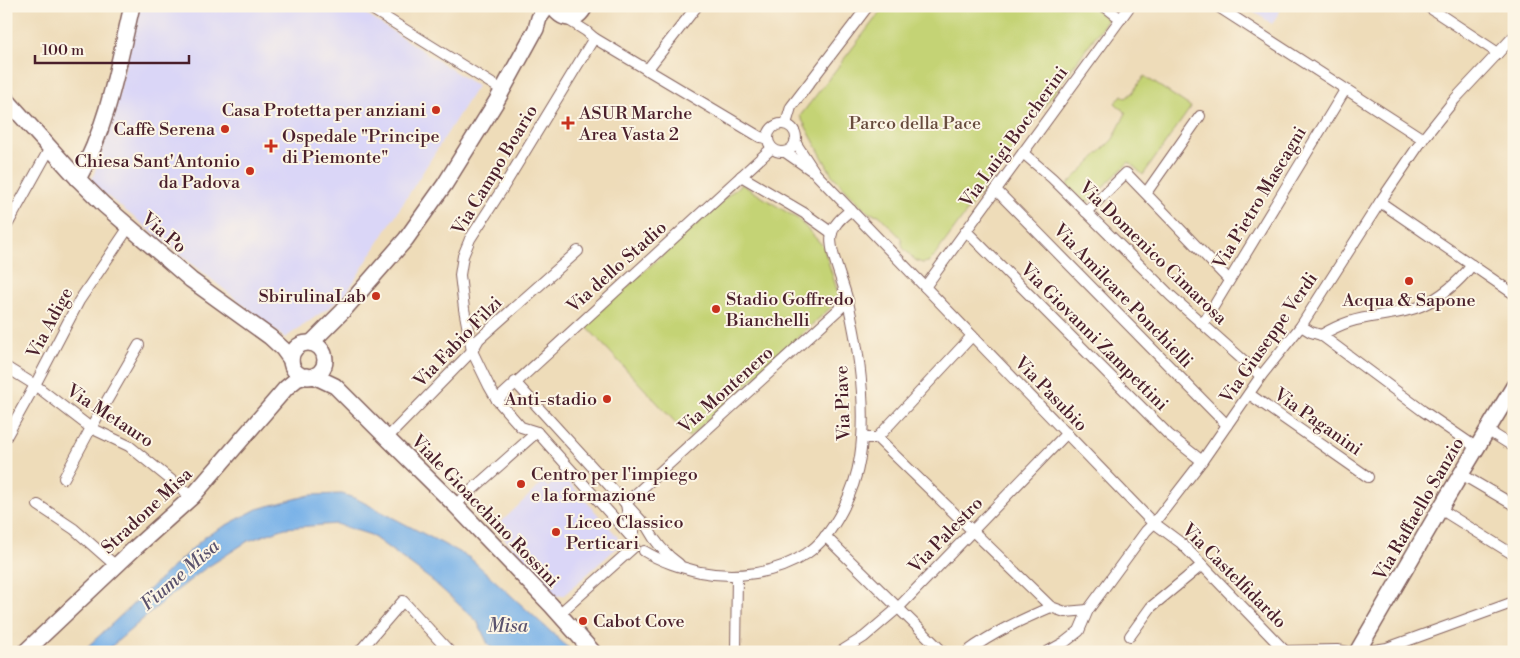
<svg xmlns="http://www.w3.org/2000/svg" width="1520" height="658" font-family="'Libre Bodoni',serif">
  <style>
    .built { fill: #dad6f7 }
    .green { fill: #c4d375; stroke: #877950 }
    .water { fill: #77b1e8; stroke: #60688a }
    .lines { fill: none; stroke-linecap: round; stroke-linejoin: round }
    .street-casing { stroke: #83615d; stroke-width: 12 }
    .secondary-casing { stroke: #83615d; stroke-width: 18 }
    .street { stroke: #fff; stroke-width: 10 }
    .secondary { stroke: #fff; stroke-width: 15 }
    .poi-dot { fill: #c8321e; stroke: #fcf5e5; stroke-width: 2 }
    .labels { text-anchor: middle; dominant-baseline: central; stroke-width: 4; stroke-linejoin: round; paint-order: stroke }
    .poi-label { font-size: 18px; fill: #4a1f2b; stroke: #fcf5e5; text-anchor: start }
    .park-label { font-size: 18px; fill: #684c3e; stroke: #fcf5e5 }
    .street-label { font-size: 18px; fill: #4a1f2b; stroke: #fcf5e5 }
    .water-label { font-size: 19px; font-style: italic; fill: #5a526d; stroke: #fcf5e5 }
  </style>
  <rect width="100%" height="100%" fill="#fcf5e5"/>
  <filter id="ink" filterUnits="userSpaceOnUse"><feTurbulence type="fractalNoise" baseFrequency=".02" numOctaves="2"/><feDisplacementMap in="SourceGraphic" scale="10" xChannelSelector="R" yChannelSelector="G"/><feConvolveMatrix kernelMatrix="1 2 1 2 8 2 1 2 1" color-interpolation-filters="sRGB"/></filter>
  <filter id="wash" filterUnits="userSpaceOnUse"><feTurbulence type="fractalNoise" baseFrequency=".0096" numOctaves="4" result="noise"/><feDisplacementMap in="SourceGraphic" scale="20" xChannelSelector="R" yChannelSelector="G"/><feGaussianBlur stdDeviation="1.12" result="paint"/><feColorMatrix in="noise" values="0 0 0 0 0 0 0 0 0 0 0 0 0 0 0 0 0 1.4 0 .05"/><feComposite in="paint" operator="in"/></filter>
  <g filter="url(#wash)">
    <rect width="100%" height="100%" fill="#eedcb9"/>
    <g class="built">
      <path d="M 139,6 L 353,6 L 477,86 L 344,297 L 285,338 L 91,183 L 115,110 Z"/>
      <path d="M 1246,6 L 1283,6 L 1272,24 Z"/>
      <path d="M 562,474 L 617,536 L 620,545 L 564,595 L 555,596 L 495,528 L 543,482 L 548,487 Z"/>
    </g>
    <g class="green">
      <path d="M 885,6 L 1091,6 L 1108,19 L 933,258 L 929,262 L 922,263 L 915,260 L 903,248 L 901,238 L 879,215 L 869,213 L 832,175 L 800,116 Z"/>
      <path d="M 1144,76 L 1191,107 L 1143,175 L 1129,162 L 1086,204 L 1067,185 L 1113,139 L 1126,113 L 1115,103 L 1122,95 L 1126,98 L 1133,92 Z"/>
      <path d="M 741,184 L 798,219 L 823,246 L 840,299 L 689,437 L 585,325 Z"/>
    </g>
    <path class="water" d="M 342,494 L 357,499 L 470,558 L 573,652 L 496,652 L 488,644 L 477,621 L 434,582 L 371,535 L 336,524 L 285,528 L 248,541 L 203,570 L 166,599 L 105,652 L 87,652 L 84,650 L 206,536 L 257,509 L 310,495 Z"/>
  </g>
  <g filter="url(#ink)">
    <g class="lines">
      <defs>
        <g id="street">
          <path d="M 367,6 L 502,90"/>
          <path d="M 1104,6 L 1121,19"/>
          <path d="M 1217,6 L 1423,139"/>
          <path d="M 1427,6 L 1498,53"/>
          <path d="M 567,19 L 586,31 L 594,38 L 760,137 L 768,138"/>
          <path d="M 647,70 L 697,6"/>
          <path d="M 786,124 L 791,107 L 868,6"/>
          <circle cx="782" cy="138" r="14"/>
          <path d="M 795,142 L 816,174 L 1150,520 L 1181,543 L 1285,651 L 1337,650 L 1349,652"/>
          <path d="M 785,152 L 811,170"/>
          <path d="M 1023,153 L 1052,178 L 1171,296 L 1261,376"/>
          <path d="M 741,176 L 804,213 L 832,233"/>
          <path d="M 996,190 L 1227,425"/>
          <path d="M 1146,193 L 1200,116"/>
          <path d="M 1380,202 L 1514,294"/>
          <path d="M 1086,212 L 1126,173 L 1229,280"/>
          <path d="M 6,227 L 50,148"/>
          <path d="M 966,231 L 1169,435 L 1202,461"/>
          <path d="M 925,287 L 1130,6"/>
          <path d="M 1203,324 L 1345,90"/>
          <path d="M 1301,326 L 1311,332 L 1321,335 L 1423,411 L 1477,448"/>
          <path d="M 1321,335 C 1330,330 1340,325 1349,322 C 1373,314 1398,316 1421,306 C 1441,297 1458,283 1472,265"/>
          <path d="M 6,367 L 35,385 L 91,428 L 129,446 L 192,497"/>
          <path d="M 515,382 L 647,527 C 655,542 665,554 679,564"/>
          <path d="M 1249,394 L 1368,477"/>
          <path d="M 497,400 L 772,148"/>
          <path d="M 1487,430 L 1514,447"/>
          <path d="M 537,432 L 521,427 L 497,400 L 489,386 L 472,351 L 464,309 L 460,275 L 463,256 L 470,239 L 501,191 L 594,38"/>
          <path d="M 537,432 L 631,537"/>
          <path d="M 6,437 L 35,385 L 79,301 L 129,227"/>
          <path d="M 387,438 L 472,351 L 479,339 L 578,251"/>
          <path d="M 862,438 L 877,438 L 1051,607 L 1065,612 L 1088,610"/>
          <path d="M 877,438 L 972,336"/>
          <path d="M 1461,474 L 1514,505"/>
          <path d="M 64,478 L 91,428 L 139,345"/>
          <path d="M 626,503 L 848,301"/>
          <path d="M 626,504 L 630,527 L 634,532"/>
          <path d="M 38,505 L 74,529 L 116,566"/>
          <path d="M 455,505 L 537,432"/>
          <path d="M 1440,509 L 1514,555"/>
          <path d="M 825,536 L 943,652"/>
          <path d="M 644,551 C 662,562 680,567 700,572 C 736,579 776,574 806,554 C 835,535 855,490 860,457 C 867,409 859,350 848,302 C 845,286 827,248 832,233 C 834,223 844,216 851,210"/>
          <path d="M 559,614 L 634,547"/>
          <path d="M 1130,636 L 1151,607 L 1202,565"/>
          <path d="M 359,652 L 403,601 L 450,652"/>
          <path d="M 736,652 L 737,575"/>
          <path d="M 840,652 L 864,637 L 898,608 L 1067,433"/>
          <path d="M 967,652 C 992,633 1023,619 1051,607"/>
          <path d="M 1047,652 L 1065,642 L 1079,631 L 1088,610 L 1146,531 L 1154,523 L 1202,461 L 1261,376 L 1301,326 L 1380,202 L 1423,139 L 1455,99 L 1514,36"/>
          <path d="M 1363,652 L 1387,648 L 1514,602"/>
        </g>
        <g id="secondary">
          <path d="M 553,6 C 560,21 578,23 585,6"/>
          <path d="M 6,99 L 78,179 L 104,205 L 191,280 L 270,337 L 283,349 L 291,360"/>
          <path d="M 78,179 C 108,126 118,65 132,6"/>
          <path d="M 311,343 L 343,311 L 406,239 L 445,184 L 496,102 L 536,29 L 539,18 L 548,6"/>
          <circle cx="308" cy="360" r="17"/>
          <path d="M 314,376 L 335,386 L 387,438 L 455,505 L 551,605 L 593,652"/>
          <path d="M 25,652 L 135,548 L 192,497 L 286,388 L 297,379 L 306,376"/>
          <path d="M 1357,652 L 1440,509 L 1514,386"/>
        </g>
      </defs>
      <use href="#street" class="street-casing"/>
      <use href="#secondary" class="secondary-casing"/>
      <use href="#street" class="street"/>
      <use href="#secondary" class="secondary"/>
    </g>
  </g>
  <g class="poi-dot">
    <circle cx="436" cy="110" r="5"/>
    <path d="M565.5 115.5h5v5h5v5h-5v5h-5v-5h-5v-5h5z"/>
    <circle cx="225" cy="129" r="5"/>
    <path d="M268.5 138.5h5v5h5v5h-5v5h-5v-5h-5v-5h5z"/>
    <circle cx="250" cy="171" r="5"/>
    <circle cx="1409" cy="281" r="5"/>
    <circle cx="376" cy="296" r="5"/>
    <circle cx="716" cy="309" r="5"/>
    <circle cx="607" cy="399" r="5"/>
    <circle cx="521" cy="484" r="5"/>
    <circle cx="556" cy="532" r="5"/>
    <circle cx="583" cy="621" r="5"/>
  </g>
  <g class="labels">
    <g class="poi-label">
      <text x="426" y="110" text-anchor="end">Casa Protetta per anziani</text>
      <text x="579" y="113">ASUR Marche<tspan x="579" dy="21">Area Vasta 2</tspan></text>
      <text x="215" y="129" text-anchor="end">Caffè Serena</text>
      <text x="282" y="136">Ospedale "Principe<tspan x="282" dy="21">di Piemonte"</tspan></text>
      <text x="240" y="161" text-anchor="end">Chiesa Sant'Antonio<tspan x="240" dy="21">da Padova</tspan></text>
      <text x="366" y="296" text-anchor="end">SbirulinaLab</text>
      <text x="726" y="299">Stadio Goffredo<tspan x="726" dy="21">Bianchelli</tspan></text>
      <text x="1409" y="300" text-anchor="middle">Acqua &amp; Sapone</text>
      <text x="597" y="399" text-anchor="end">Anti-stadio</text>
      <text x="531" y="474">Centro per l'impiego<tspan x="531" dy="21">e la formazione</tspan></text>
      <text x="566" y="522">Liceo Classico<tspan x="566" dy="21">Perticari</tspan></text>
      <text x="593" y="621">Cabot Cove</text>
    </g>
    <g class="park-label">
      <text x="915" y="123">Parco della Pace</text>
    </g>
    <g class="street-label">
      <text transform="translate(1014 137) rotate(-54)">Via Luigi Boccherini</text>
      <text transform="translate(495 170) rotate(-59)">Via Campo Boario</text>
      <text transform="translate(1260 198) rotate(-59)">Via Pietro Mascagni</text>
      <text transform="translate(164 233) rotate(40)">Via Po</text>
      <text transform="translate(1153 253) rotate(44)">Via Domenico Cimarosa</text>
      <text transform="translate(617 267) rotate(-42)">Via dello Stadio</text>
      <text transform="translate(1123 296) rotate(46)">Via Amilcare Ponchielli</text>
      <text transform="translate(50 323) rotate(-62)">Via Adige</text>
      <text transform="translate(1094 337) rotate(45)">Via Giovanni Zampettini</text>
      <text transform="translate(1269 338) rotate(-55)">Via Giuseppe Verdi</text>
      <text transform="translate(458 342) rotate(-46)">Via Fabio Filzi</text>
      <text transform="translate(726 390) rotate(-42)">Via Montenero</text>
      <text transform="translate(1051 394) rotate(46)">Via Pasubio</text>
      <text transform="translate(843 403) rotate(-92)">Via Piave</text>
      <text transform="translate(110 416) rotate(33)">Via Metauro</text>
      <text transform="translate(1318 422) rotate(35)">Via Paganini</text>
      <text transform="translate(1419 509) rotate(-60)">Via Raffaello Sanzio</text>
      <text transform="translate(147 511) rotate(-43)">Stradone Misa</text>
      <text transform="translate(485 511) rotate(46)">Viale Gioacchino Rossini</text>
      <text transform="translate(946 535) rotate(-46)">Via Palestro</text>
      <text transform="translate(1234 576) rotate(45)">Via Castelfidardo</text>
    </g>
    <g class="water-label">
      <text transform="translate(180 575) rotate(-41)">Fiume Misa</text>
      <text x="508" y="626">Misa</text>
    </g>
  </g>
  <rect width="1520" height="658" fill="none" stroke="#fcf5e5" stroke-width="25"/>
  <path d="M35 55v8h154v-8" fill="none" stroke="#4a1f2b" stroke-width="2.5"/>
  <text x="42" y="55" font-size="15" fill="#4a1f2b" stroke="#fcf5e5" stroke-width="4" paint-order="stroke">100 m</text>
</svg>
